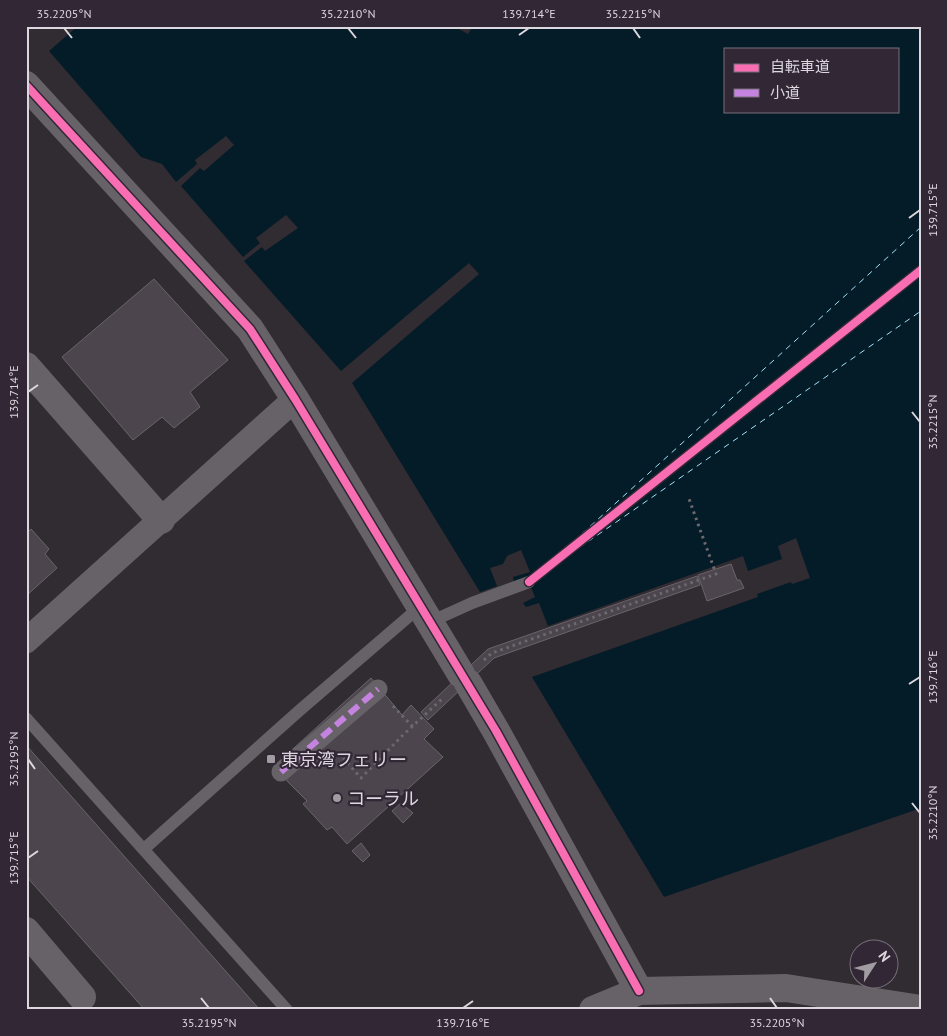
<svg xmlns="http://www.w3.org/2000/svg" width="947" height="1036" font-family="'PT Sans','Noto Sans JP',sans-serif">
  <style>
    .water { fill: #041c28; fill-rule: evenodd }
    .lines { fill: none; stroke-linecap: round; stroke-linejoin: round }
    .ferry { stroke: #a7e0f9; stroke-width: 1; stroke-dasharray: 6 5; stroke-linecap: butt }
    .building { fill: #4c454e; stroke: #69646a }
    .path { stroke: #6c696e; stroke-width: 3; stroke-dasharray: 2.5 4; stroke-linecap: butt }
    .service { stroke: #676268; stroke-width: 12 }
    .pedestrian { stroke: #676268; stroke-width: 19 }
    .minor { stroke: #676268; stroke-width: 25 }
    .tertiary { stroke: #676268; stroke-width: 28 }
    .quiet { stroke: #c483df; stroke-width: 6; stroke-dasharray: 12 6; stroke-linecap: butt }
    .cycleway-casing { stroke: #322835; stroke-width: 11 }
    .cycleway { stroke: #f96db3; stroke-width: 8 }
    .ticks { fill: none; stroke: #ddd7df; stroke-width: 2 }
    .poi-dot { fill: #a19ba2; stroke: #322835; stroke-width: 2 }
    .labels { text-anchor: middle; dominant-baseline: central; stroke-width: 4.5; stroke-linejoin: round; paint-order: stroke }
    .poi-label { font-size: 18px; fill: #ddd7df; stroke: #322835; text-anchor: start }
    .neatline { fill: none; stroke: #ddd7df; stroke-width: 2 }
    .ticks-label { font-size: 12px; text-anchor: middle; fill: #ddd7df }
  </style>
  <rect width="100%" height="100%" fill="#312b32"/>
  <path class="water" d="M 78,26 L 455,26 L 455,27 L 468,34 L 473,26 L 921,26 L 921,808 L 664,897 L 532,677 L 758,597 L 757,594 L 791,582 L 792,584 L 810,578 L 796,538 L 778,546 L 782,559 L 748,571 L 743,556 L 548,626 L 539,603 L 526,607 L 523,603 L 535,597 L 527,578 L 514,582 L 513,577 L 530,572 L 521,550 L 507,556 L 503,564 L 490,568 L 497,586 L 480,592 L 352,383 L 479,274 L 469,263 L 341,371 L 244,261 L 262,247 L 265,251 L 298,228 L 286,215 L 256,238 L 260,243 L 243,257 L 181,186 L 200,168 L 204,171 L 234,145 L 226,136 L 195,160 L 197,164 L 176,182 L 162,164 L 141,157 L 49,51 ZM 726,49 L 898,49 L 898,111 L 726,111 Z"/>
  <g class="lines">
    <g class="ferry">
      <path d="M 539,574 L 921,270"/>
      <path d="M 533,578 L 921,227"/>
      <path d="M 534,579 L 921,311"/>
    </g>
  </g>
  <g class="building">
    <path d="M 154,279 L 228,360 L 190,392 L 200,407 L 174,428 L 162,417 L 133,440 L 62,357 Z"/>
    <path d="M 31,529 L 49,549 L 45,554 L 57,568 L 26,596 L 26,534 Z"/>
    <path d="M 731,564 L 737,580 L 740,580 L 744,588 L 707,601 L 698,575 Z"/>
    <path d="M 697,576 L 700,585 L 494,658 L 428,720 L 421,712 L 488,649 Z"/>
    <path d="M 371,678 L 402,715 L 411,705 L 434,729 L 424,739 L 443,757 L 347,844 L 332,827 L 327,830 L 303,804 L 307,801 L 273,767 Z"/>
    <path d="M 26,745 L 260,1010 L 145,1010 L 26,876 Z"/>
    <path d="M 401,803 L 413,813 L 403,823 L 392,811 Z"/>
    <path d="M 361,843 L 370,855 L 363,862 L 352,851 Z"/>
  </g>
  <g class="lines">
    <g class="path">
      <path d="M 484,660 L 492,653 L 716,574 L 688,496"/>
      <path d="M 393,706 L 413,727"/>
      <path d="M 339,753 L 361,778 L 402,736 L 444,697"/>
    </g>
    <g class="service">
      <path d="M 430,622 L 472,603 L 529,582"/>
      <path d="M 26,718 L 287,1010"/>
      <path d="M 144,849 L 300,710 L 421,606"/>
    </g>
    <path class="pedestrian" d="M 281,772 L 378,689"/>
    <path class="minor" d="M 26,641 L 295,399"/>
    <g class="tertiary">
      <path d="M 26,85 L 250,329 L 295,399 L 461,674"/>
      <path d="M 26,366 L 161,520"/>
      <path d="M 468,683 L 496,731 L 639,991"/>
      <path d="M 26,931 L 82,997"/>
      <path d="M 593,1010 L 639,991 L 786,988 L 921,1009"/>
    </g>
    <path class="quiet" d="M 281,772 L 378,689"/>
    <defs>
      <g id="cycleway">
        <path d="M 26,85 L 250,329 L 295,399 L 496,731 L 639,991"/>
        <path d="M 529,582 L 921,270"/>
      </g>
    </defs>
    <use href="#cycleway" class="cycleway-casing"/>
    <use href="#cycleway" class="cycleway"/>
  </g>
  <path class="ticks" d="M 64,28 L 72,38M 348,28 L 356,38M 633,28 L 640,38M 519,35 L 529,28M 909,218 L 920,210M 28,392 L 38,385M 912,412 L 920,422M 909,684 L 920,677M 28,759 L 35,769M 912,803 L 920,813M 28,858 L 38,851M 201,998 L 209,1008M 770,998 L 777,1008M 463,1008 L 473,1001"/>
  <g class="poi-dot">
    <rect x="266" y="754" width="10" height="10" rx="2.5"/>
    <circle cx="337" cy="798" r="5"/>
  </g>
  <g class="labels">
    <g class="poi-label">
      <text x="281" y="759">東京湾フェリー</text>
      <text x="347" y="798">コーラル</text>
    </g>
  </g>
  <rect width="947" height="1036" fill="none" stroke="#322835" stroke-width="55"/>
  <rect x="724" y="48" width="175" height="65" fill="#322835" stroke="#766e79"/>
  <rect x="734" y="64" width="25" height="8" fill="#f96db3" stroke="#766e79"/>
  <text x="770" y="72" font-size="15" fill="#ddd7df">自転車道</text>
  <rect x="734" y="89" width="25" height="8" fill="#c483df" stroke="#766e79"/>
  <text x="770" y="98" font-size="15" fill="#ddd7df">小道</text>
  <g transform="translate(874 964) rotate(54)"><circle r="24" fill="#322835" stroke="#766e79"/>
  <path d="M0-4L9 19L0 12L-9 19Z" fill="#a19ba2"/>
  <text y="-8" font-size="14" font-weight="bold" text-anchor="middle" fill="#ddd7df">N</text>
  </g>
  <rect x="28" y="28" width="892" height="980" class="neatline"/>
  <g class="ticks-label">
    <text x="64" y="18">35.2205°N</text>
    <text x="348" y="18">35.2210°N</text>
    <text x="529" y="18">139.714°E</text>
    <text x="633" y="18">35.2215°N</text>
    <text transform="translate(933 210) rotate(-90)" y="4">139.715°E</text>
    <text transform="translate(14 392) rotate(-90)" y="4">139.714°E</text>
    <text transform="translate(933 422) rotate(-90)" y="4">35.2215°N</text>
    <text transform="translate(933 677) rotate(-90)" y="4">139.716°E</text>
    <text transform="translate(14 759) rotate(-90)" y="4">35.2195°N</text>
    <text transform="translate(933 813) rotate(-90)" y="4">35.2210°N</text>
    <text transform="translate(14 858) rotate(-90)" y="4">139.715°E</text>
    <text x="209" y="1027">35.2195°N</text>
    <text x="463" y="1027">139.716°E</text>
    <text x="777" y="1027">35.2205°N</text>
  </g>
</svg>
